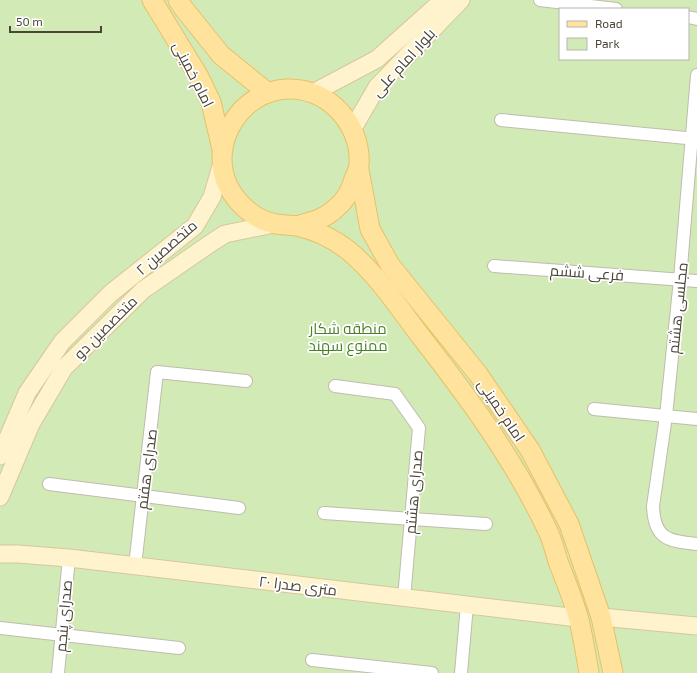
<svg xmlns="http://www.w3.org/2000/svg" width="697" height="673" font-family="'Exo 2',Cairo,sans-serif">
  <style>
    .green { fill: #d2eab5; fill-rule: evenodd }
    .lines { fill: none; stroke-linecap: round; stroke-linejoin: round }
    .street-casing { stroke: #c2bbae; stroke-width: 14 }
    .secondary-casing { stroke: #d6c79b; stroke-width: 19 }
    .primary-casing { stroke: #e6c16a; stroke-width: 21 }
    .street { stroke: #fff; stroke-width: 12 }
    .secondary { stroke: #fff3cd; stroke-width: 17 }
    .primary { stroke: #ffe39c; stroke-width: 19 }
    .labels { text-anchor: middle; dominant-baseline: central; stroke-width: 3.5; stroke-linejoin: round; paint-order: stroke }
    .street-label { font-size: 15px; fill: #4b4439; stroke: #fff }
    .park-label { font-size: 15px; fill: #4a7f2a; stroke: #fff }
  </style>
  <rect width="100%" height="100%" fill="#f6f3ec"/>
  <path class="green" d="M 0,0 L 697,0 L 697,673 L 0,673 ZM 560,9 L 688,9 L 688,59 L 560,59 Z"/>
  <g class="lines">
    <defs>
      <g id="street">
        <path d="M 540,0 L 616,9"/>
        <path d="M 688,17 L 697,19"/>
        <path d="M 697,75 L 680,279 L 666,416 L 653,506 C 654,539 668,541 697,544"/>
        <path d="M 501,120 L 697,139"/>
        <path d="M 494,266 L 697,281"/>
        <path d="M 335,386 L 395,394 L 419,428 L 404,598"/>
        <path d="M 594,409 L 697,419"/>
        <path d="M 49,484 L 239,508"/>
        <path d="M 324,513 L 486,524"/>
        <path d="M 135,566 L 157,372 L 246,381"/>
        <path d="M 0,628 L 179,648"/>
        <path d="M 312,660 L 432,673"/>
        <path d="M 58,673 L 69,558"/>
        <path d="M 461,673 L 467,605"/>
      </g>
      <g id="secondary">
        <path d="M 313,93 L 377,59 L 443,0"/>
        <path d="M 352,130 L 377,87 L 461,0"/>
        <path d="M 0,456 L 27,393 L 62,342 L 111,293 L 195,226 L 212,197 L 222,163"/>
        <path d="M 0,497 L 31,424 L 64,368 L 143,290 L 211,243 L 225,234 L 274,224"/>
        <path d="M 0,554 L 18,554 L 69,558 L 578,618"/>
        <path d="M 601,617 L 697,626"/>
      </g>
      <g id="primary">
        <path d="M 152,0 L 199,77 L 211,102 L 222,149"/>
        <path d="M 178,0 L 184,9 L 221,55 L 268,93"/>
        <path d="M 359,170 L 370,229 L 390,265 L 478,374 L 530,450 L 569,524 L 601,617 L 613,673"/>
        <path d="M 296,226 C 311,222 325,219 336,208 C 345,201 351,190 354,179 C 356,175 358,170 359,165 C 362,125 328,87 287,89 C 241,91 208,143 228,186 C 237,204 256,221 276,224 C 283,225 290,225 296,226 C 315,230 334,239 349,251 C 378,275 399,308 422,338 C 468,397 513,458 546,527 C 552,538 555,552 559,564 C 566,582 574,601 579,620 C 583,637 586,655 589,673"/>
      </g>
    </defs>
    <use href="#street" class="street-casing"/>
    <use href="#secondary" class="secondary-casing"/>
    <use href="#primary" class="primary-casing"/>
    <use href="#street" class="street"/>
    <use href="#secondary" class="secondary"/>
    <use href="#primary" class="primary"/>
  </g>
  <g class="labels">
    <g class="street-label">
      <text transform="translate(403 62) rotate(-48)">بلوار امام علی</text>
      <text transform="translate(194 74) rotate(63)">امام خمینی</text>
      <text transform="translate(166 247) rotate(-41)">متخصصین ۲</text>
      <text transform="translate(587 272) rotate(4)">فرعی ششم</text>
      <text transform="translate(677 308) rotate(-84)">مجلسی هشتم</text>
      <text transform="translate(105 327) rotate(-45)">متخصصین دو</text>
      <text transform="translate(502 410) rotate(56)">امام خمینی</text>
      <text transform="translate(146 469) rotate(-83)">صدرای هفتم</text>
      <text transform="translate(413 492) rotate(-85)">صدرای هشتم</text>
      <text transform="translate(298 585) rotate(7)">۲۰ متری صدرا</text>
      <text transform="translate(63 616) rotate(-85)">صدرای پنجم</text>
    </g>
    <g class="park-label">
      <text x="348" y="328">منطقه شکار<tspan x="348" dy="17">ممنوع سهند</tspan></text>
    </g>
  </g>
  <rect x="559" y="8" width="130" height="52" fill="#ffffff" stroke="#b7b4b0"/>
  <rect x="567" y="21" width="20" height="6" fill="#ffe39c" stroke="#b7b4b0"/>
  <text x="595" y="28" font-size="12" fill="#4b4439">Road</text>
  <rect x="567" y="38" width="20" height="12" fill="#d2eab5" stroke="#b7b4b0"/>
  <text x="595" y="48" font-size="12" fill="#4b4439">Park</text>
  <path d="M10 26v6h91v-6" fill="none" stroke="#4b4439" stroke-width="2"/>
  <text x="16" y="26" font-size="12" fill="#4b4439" stroke="#ffffff" stroke-width="3" paint-order="stroke">50 m</text>
</svg>
